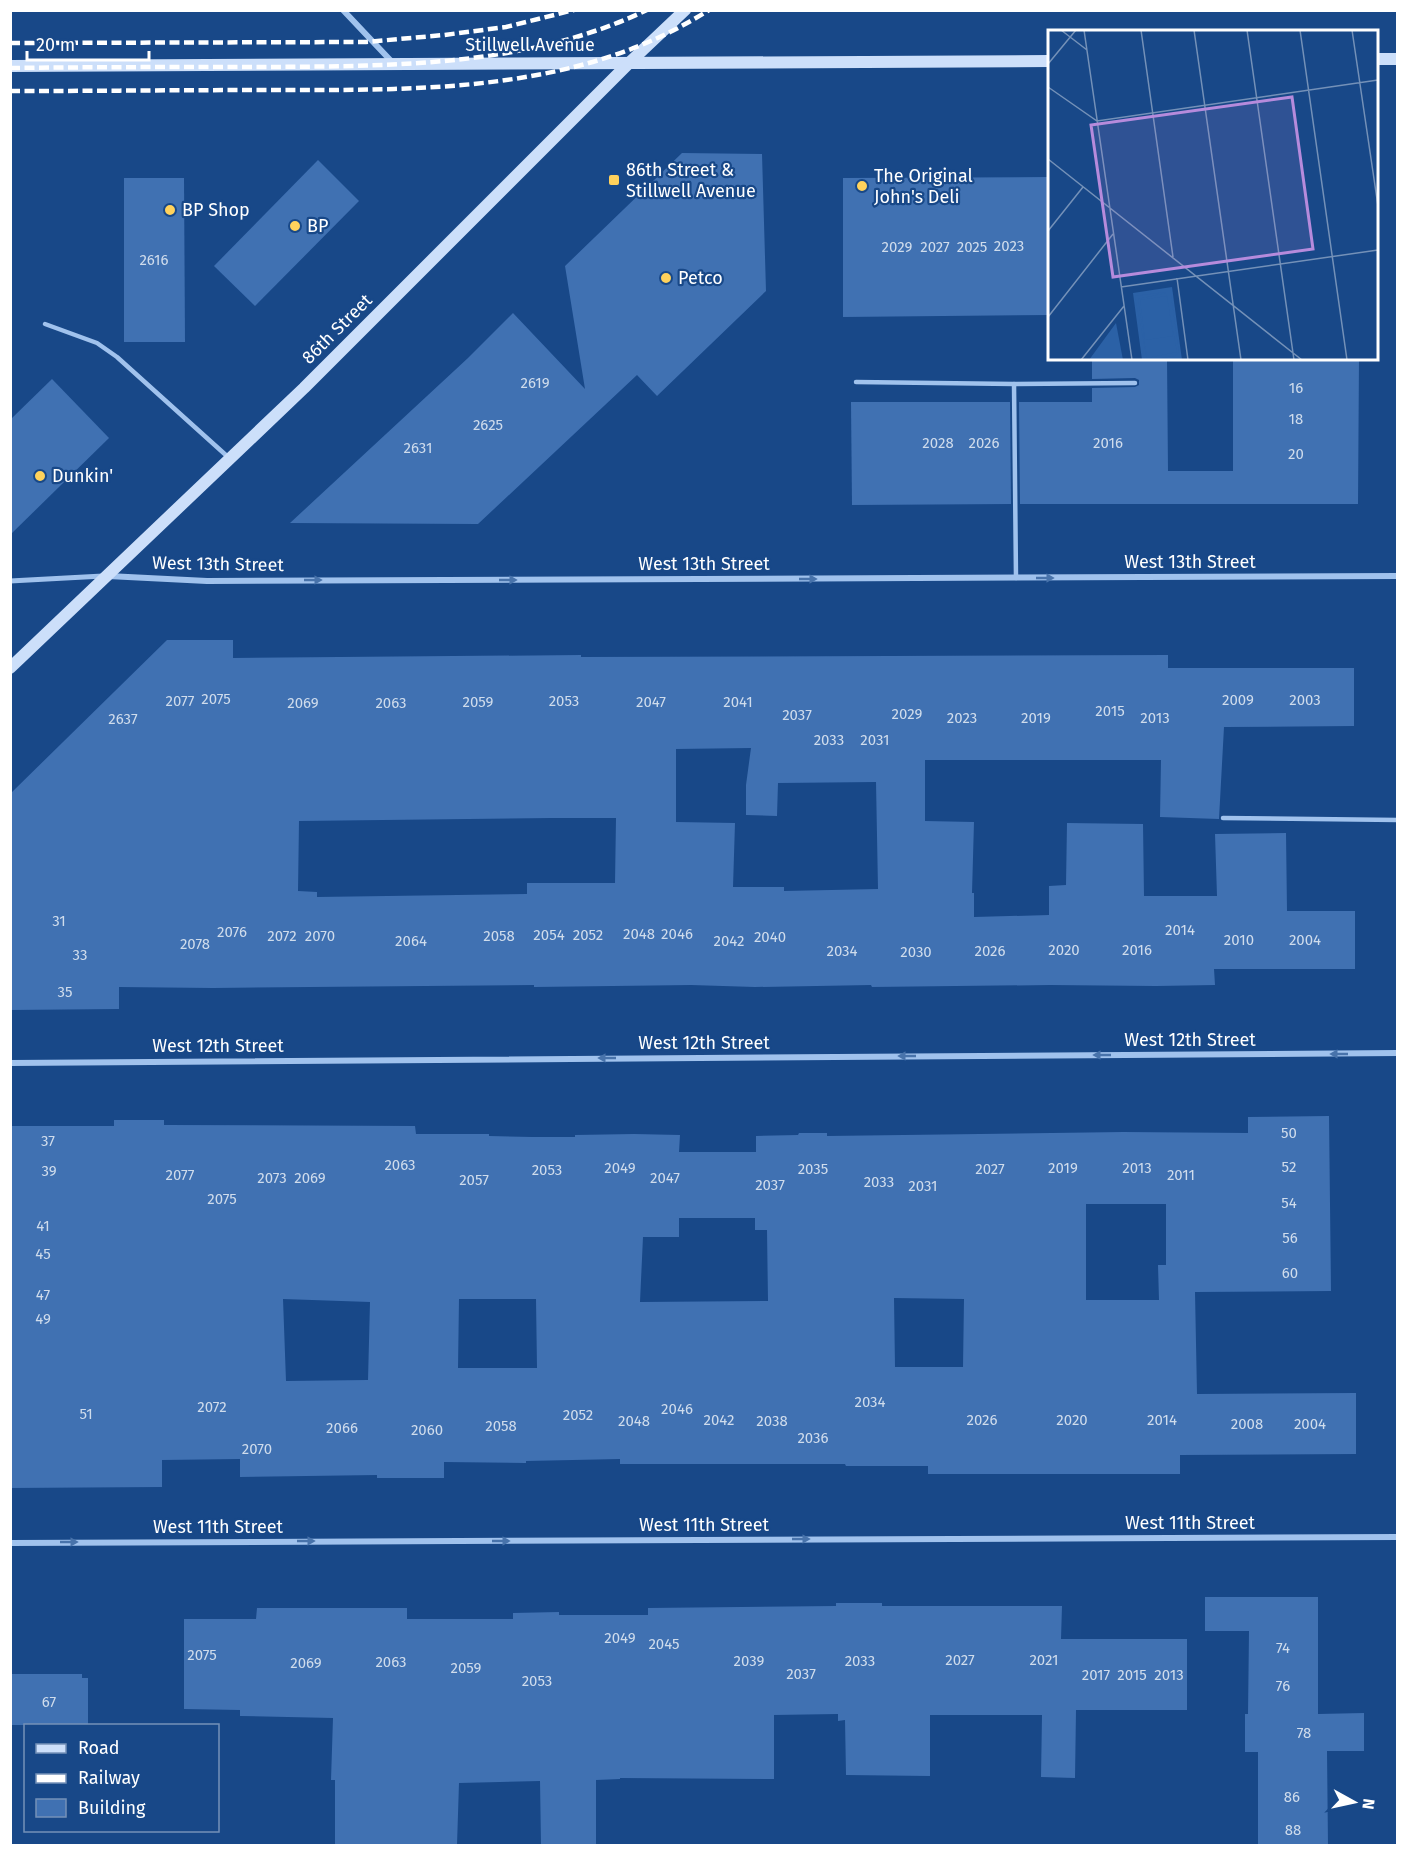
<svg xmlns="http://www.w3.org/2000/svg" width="1408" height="1856" font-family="'Fira Sans',sans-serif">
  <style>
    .building { fill: #4071b2; fill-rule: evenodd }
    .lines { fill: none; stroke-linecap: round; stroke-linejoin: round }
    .service { stroke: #a0c2ed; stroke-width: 4.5 }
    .pedestrian { stroke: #a0c2ed; stroke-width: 5 }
    .minor { stroke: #a0c2ed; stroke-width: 6 }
    .secondary { stroke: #ccdffa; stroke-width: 12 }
    .rail { stroke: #fff; stroke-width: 4.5; stroke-dasharray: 10 4.5; stroke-linecap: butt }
    .oneway { fill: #4873ab }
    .poi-dot { fill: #ffd25c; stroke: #184888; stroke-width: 2 }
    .labels { text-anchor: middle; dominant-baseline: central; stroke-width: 4.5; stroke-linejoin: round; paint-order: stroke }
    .number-label { font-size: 15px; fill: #cfdcec }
    .street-label { font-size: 18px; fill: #fff; stroke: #184888 }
    .poi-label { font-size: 18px; fill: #fff; stroke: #184888; text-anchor: start }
    .inset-road { fill: none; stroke: #7491b8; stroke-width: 1.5 }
    .view { fill: #b68bdc; fill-opacity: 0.15; stroke: #b68bdc; stroke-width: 3 }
    .inset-edge { fill: none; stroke: #fff; stroke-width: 3 }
  </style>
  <rect width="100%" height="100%" fill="#184888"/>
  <g class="building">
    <path d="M 682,153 L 762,154 L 766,291 L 657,396 L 637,375 L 478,524 L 290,523 L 468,358 L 513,313 L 585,389 L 565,266 Z"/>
    <path d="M 318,160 L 359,201 L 255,306 L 214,266 Z"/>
    <path d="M 1050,177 L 1050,315 L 843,317 L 843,178 Z"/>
    <path d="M 124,178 L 184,178 L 185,342 L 124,342 Z"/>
    <path d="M 1092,358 L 1167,358 L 1168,471 L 1233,471 L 1233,358 L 1359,358 L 1358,504 L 1020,504 L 1019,402 L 1092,402 L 1092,388 L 1135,387 L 1139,385 L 1139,380 L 1135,378 L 1092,379 Z"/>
    <path d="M 52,379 L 109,438 L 10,535 L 10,420 Z"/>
    <path d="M 851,402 L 1010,402 L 1011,504 L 852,505 Z"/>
    <path d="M 167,640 L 233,640 L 233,658 L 581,655 L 581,657 L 1168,655 L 1168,668 L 1354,668 L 1354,726 L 1224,727 L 1219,819 L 1160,817 L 1161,760 L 925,760 L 925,821 L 974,822 L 972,893 L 974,893 L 974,917 L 1049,915 L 1049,886 L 1066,885 L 1067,823 L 1143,824 L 1144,896 L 1217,896 L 1215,834 L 1286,833 L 1287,911 L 1355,911 L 1355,969 L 1214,969 L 1215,985 L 1156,986 L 1050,985 L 872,987 L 871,985 L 755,987 L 691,985 L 534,987 L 534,985 L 213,988 L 119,987 L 119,1009 L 10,1010 L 10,794 ZM 751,748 L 746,785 L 746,815 L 777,816 L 778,783 L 876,782 L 878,889 L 784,891 L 784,887 L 733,887 L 735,823 L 676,822 L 676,749 ZM 551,818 L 616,818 L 615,883 L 527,883 L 527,894 L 317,897 L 317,892 L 298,891 L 299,821 Z"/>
    <path d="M 1329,1116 L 1331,1291 L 1195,1292 L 1197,1394 L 1356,1393 L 1356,1454 L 1180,1455 L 1180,1474 L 928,1474 L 928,1466 L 846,1466 L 845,1464 L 620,1464 L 620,1459 L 526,1461 L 526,1463 L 444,1462 L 444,1478 L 377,1478 L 377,1475 L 240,1477 L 240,1459 L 162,1460 L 162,1487 L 10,1488 L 10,1126 L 114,1126 L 114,1120 L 164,1120 L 164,1125 L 415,1126 L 416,1134 L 489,1134 L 489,1136 L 532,1137 L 575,1137 L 575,1135 L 634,1134 L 680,1135 L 679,1152 L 756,1152 L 756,1136 L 798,1135 L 799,1133 L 827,1133 L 827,1136 L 1123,1132 L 1248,1133 L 1248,1117 ZM 1086,1204 L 1166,1204 L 1166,1265 L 1158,1265 L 1159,1300 L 1086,1300 ZM 679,1218 L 755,1218 L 755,1230 L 767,1230 L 768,1301 L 640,1302 L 643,1237 L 679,1237 ZM 894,1298 L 964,1299 L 963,1367 L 895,1367 ZM 283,1299 L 370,1302 L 368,1380 L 286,1381 ZM 459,1299 L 536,1299 L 537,1368 L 458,1368 Z"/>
    <path d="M 1205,1597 L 1318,1597 L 1318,1714 L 1364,1713 L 1364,1751 L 1327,1751 L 1328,1845 L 1258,1845 L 1258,1752 L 1245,1752 L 1245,1714 L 1248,1714 L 1249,1631 L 1205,1631 Z"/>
    <path d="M 836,1603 L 882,1603 L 882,1606 L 1062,1606 L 1061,1639 L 1187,1639 L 1187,1710 L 1076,1710 L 1075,1778 L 1041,1777 L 1042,1715 L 930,1715 L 930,1776 L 846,1775 L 845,1720 L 838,1721 L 838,1714 L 774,1715 L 774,1779 L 620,1778 L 620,1779 L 596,1780 L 596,1845 L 541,1845 L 540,1781 L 459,1783 L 457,1845 L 335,1845 L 335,1780 L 331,1780 L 333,1718 L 240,1716 L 240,1710 L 184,1709 L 184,1619 L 256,1619 L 257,1608 L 407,1608 L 407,1619 L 513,1619 L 513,1613 L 559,1612 L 559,1615 L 648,1615 L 648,1608 L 836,1606 Z"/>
    <path d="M 10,1674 L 82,1674 L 82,1678 L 88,1678 L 88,1725 L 10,1725 Z"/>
  </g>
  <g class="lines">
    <g class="service">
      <path d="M 45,324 L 97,343 L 117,357 L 228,457"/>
      <path d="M 856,382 L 1014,384"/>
      <path d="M 1016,578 L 1014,384 L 1135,383"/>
      <path d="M 1223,818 L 1398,820"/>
    </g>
    <path class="pedestrian" d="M 10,581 L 103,576"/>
    <g class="minor">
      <path d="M 343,10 L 393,63"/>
      <path d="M 108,576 L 207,581 L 1398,576"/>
      <path d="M 10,1063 L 1398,1053"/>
      <path d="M 10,1543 L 1398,1537"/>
    </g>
    <g class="secondary">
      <path d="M 1376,59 L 1398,59"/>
      <path d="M 10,66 L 1050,61"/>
      <path d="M 10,668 L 304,388 L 629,63 L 685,10"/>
    </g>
    <g class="rail">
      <path d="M 10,43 L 366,42 L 444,35 L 506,27 L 574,10"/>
      <path d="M 10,68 C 95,67 180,67 265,67 C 394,66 527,67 647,10"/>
      <path d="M 10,91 C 98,91 186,90 274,90 C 422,90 579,93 709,10"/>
    </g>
  </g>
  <defs><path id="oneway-solid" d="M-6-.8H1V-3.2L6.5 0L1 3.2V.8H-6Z" transform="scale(1.5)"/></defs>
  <g class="oneway">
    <use href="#oneway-solid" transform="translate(1045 578)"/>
    <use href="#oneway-solid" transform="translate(808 579)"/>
    <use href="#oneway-solid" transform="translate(313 580)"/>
    <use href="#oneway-solid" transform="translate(508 580)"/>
    <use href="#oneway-solid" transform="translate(1339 1054) rotate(180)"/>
    <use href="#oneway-solid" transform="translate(1102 1055) rotate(180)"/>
    <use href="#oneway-solid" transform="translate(907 1056) rotate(180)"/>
    <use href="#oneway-solid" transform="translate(607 1058) rotate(180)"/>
    <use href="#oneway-solid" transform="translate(801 1539)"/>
    <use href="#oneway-solid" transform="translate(306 1541)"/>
    <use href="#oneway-solid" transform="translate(501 1541)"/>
    <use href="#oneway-solid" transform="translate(69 1542)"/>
  </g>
  <g class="poi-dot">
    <rect x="608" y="174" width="12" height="12" rx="3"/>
    <circle cx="862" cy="186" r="6"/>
    <circle cx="170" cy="210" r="6"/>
    <circle cx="295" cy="226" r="6"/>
    <circle cx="666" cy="278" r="6"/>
    <circle cx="40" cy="476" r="6"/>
  </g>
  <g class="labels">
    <g class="number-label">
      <text x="1009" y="246">2023</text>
      <text x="897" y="247">2029</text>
      <text x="935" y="247">2027</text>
      <text x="972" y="247">2025</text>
      <text x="154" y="260">2616</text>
      <text x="535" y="383">2619</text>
      <text x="1296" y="388">16</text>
      <text x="1296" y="419">18</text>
      <text x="488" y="425">2625</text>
      <text x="938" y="443">2028</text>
      <text x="984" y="443">2026</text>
      <text x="1108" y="443">2016</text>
      <text x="418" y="448">2631</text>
      <text x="1296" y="454">20</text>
      <text x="216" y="699">2075</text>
      <text x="1238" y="700">2009</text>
      <text x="1305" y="700">2003</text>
      <text x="180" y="701">2077</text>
      <text x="564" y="701">2053</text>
      <text x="478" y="702">2059</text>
      <text x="651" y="702">2047</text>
      <text x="738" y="702">2041</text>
      <text x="303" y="703">2069</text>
      <text x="391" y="703">2063</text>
      <text x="1110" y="711">2015</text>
      <text x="907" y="714">2029</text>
      <text x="797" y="715">2037</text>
      <text x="962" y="718">2023</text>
      <text x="1036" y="718">2019</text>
      <text x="1155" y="718">2013</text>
      <text x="123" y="719">2637</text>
      <text x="829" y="740">2033</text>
      <text x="875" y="740">2031</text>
      <text x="59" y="921">31</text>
      <text x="1180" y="930">2014</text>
      <text x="232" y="932">2076</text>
      <text x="639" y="934">2048</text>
      <text x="677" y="934">2046</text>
      <text x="549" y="935">2054</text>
      <text x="588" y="935">2052</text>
      <text x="282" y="936">2072</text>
      <text x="320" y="936">2070</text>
      <text x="499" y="936">2058</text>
      <text x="770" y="937">2040</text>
      <text x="1239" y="940">2010</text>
      <text x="1305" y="940">2004</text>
      <text x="411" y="941">2064</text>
      <text x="729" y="941">2042</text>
      <text x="195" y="944">2078</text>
      <text x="1064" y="950">2020</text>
      <text x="1137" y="950">2016</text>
      <text x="842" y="951">2034</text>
      <text x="990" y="951">2026</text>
      <text x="916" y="952">2030</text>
      <text x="80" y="955">33</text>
      <text x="65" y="992">35</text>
      <text x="1289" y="1133">50</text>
      <text x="48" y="1141">37</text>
      <text x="400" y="1165">2063</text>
      <text x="1289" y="1167">52</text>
      <text x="620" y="1168">2049</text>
      <text x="1063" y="1168">2019</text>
      <text x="1137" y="1168">2013</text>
      <text x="813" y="1169">2035</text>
      <text x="990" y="1169">2027</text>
      <text x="547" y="1170">2053</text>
      <text x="49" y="1171">39</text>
      <text x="180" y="1175">2077</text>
      <text x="1181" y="1175">2011</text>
      <text x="272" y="1178">2073</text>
      <text x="310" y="1178">2069</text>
      <text x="665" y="1178">2047</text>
      <text x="474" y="1180">2057</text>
      <text x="879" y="1182">2033</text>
      <text x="770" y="1185">2037</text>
      <text x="923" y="1186">2031</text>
      <text x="222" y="1199">2075</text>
      <text x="1289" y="1203">54</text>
      <text x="43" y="1226">41</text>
      <text x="1290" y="1238">56</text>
      <text x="43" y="1254">45</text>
      <text x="1290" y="1273">60</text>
      <text x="43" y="1295">47</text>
      <text x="43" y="1319">49</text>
      <text x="870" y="1402">2034</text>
      <text x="212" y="1407">2072</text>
      <text x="677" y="1409">2046</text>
      <text x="86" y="1414">51</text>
      <text x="578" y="1415">2052</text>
      <text x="719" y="1420">2042</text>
      <text x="982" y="1420">2026</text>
      <text x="1072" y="1420">2020</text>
      <text x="1162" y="1420">2014</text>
      <text x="634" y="1421">2048</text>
      <text x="772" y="1421">2038</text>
      <text x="1247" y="1424">2008</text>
      <text x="1310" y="1424">2004</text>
      <text x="501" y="1426">2058</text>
      <text x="342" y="1428">2066</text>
      <text x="427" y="1430">2060</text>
      <text x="813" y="1438">2036</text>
      <text x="257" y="1449">2070</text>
      <text x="620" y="1638">2049</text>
      <text x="664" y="1644">2045</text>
      <text x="1283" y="1648">74</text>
      <text x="202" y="1655">2075</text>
      <text x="960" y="1660">2027</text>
      <text x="1044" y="1660">2021</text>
      <text x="749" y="1661">2039</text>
      <text x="860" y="1661">2033</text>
      <text x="391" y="1662">2063</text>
      <text x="306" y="1663">2069</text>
      <text x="466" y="1668">2059</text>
      <text x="801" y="1674">2037</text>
      <text x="1096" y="1675">2017</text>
      <text x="1132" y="1675">2015</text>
      <text x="1169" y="1675">2013</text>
      <text x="537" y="1681">2053</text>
      <text x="1283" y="1686">76</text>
      <text x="49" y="1702">67</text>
      <text x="1304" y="1733">78</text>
      <text x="1292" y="1797">86</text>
      <text x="1293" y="1830">88</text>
    </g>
    <g class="street-label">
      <text x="530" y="45">Stillwell Avenue</text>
      <text transform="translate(337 329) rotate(-45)">86th Street</text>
      <text x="1190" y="562">West 13th Street</text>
      <text transform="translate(218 564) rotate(1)">West 13th Street</text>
      <text x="704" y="564">West 13th Street</text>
      <text x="1190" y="1040">West 12th Street</text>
      <text x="704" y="1043">West 12th Street</text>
      <text x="218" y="1046">West 12th Street</text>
      <text x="1190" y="1523">West 11th Street</text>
      <text x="704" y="1525">West 11th Street</text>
      <text x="218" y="1527">West 11th Street</text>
    </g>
    <g class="poi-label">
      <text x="626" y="170">86th Street &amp;<tspan x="626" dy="21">Stillwell Avenue</tspan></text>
      <text x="874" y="176">The Original<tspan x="874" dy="21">John's Deli</tspan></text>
      <text x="182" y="210">BP Shop</text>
      <text x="307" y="226">BP</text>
      <text x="678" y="278">Petco</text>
      <text x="52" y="476">Dunkin'</text>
    </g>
  </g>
  <g transform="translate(1048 30)">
    <rect width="330" height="330" fill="#184888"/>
    <path d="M 124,257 L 134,330 L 94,330 L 85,263 ZM 68,293 L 75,330 L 41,330 Z" fill="#2b61a6"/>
    <path d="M 118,262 L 123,266 L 131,322 L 127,326 L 99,330 L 87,266 ZM 118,263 L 129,322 L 99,328 L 90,269 ZM 119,266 L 125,306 L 97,310 L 92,270 Z" fill="#2b61a6" fill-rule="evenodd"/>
    <path class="inset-road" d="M 13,0 L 39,20M 36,0 L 84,330M 93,0 L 125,227M 146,0 L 193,330M 199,0 L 246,330M 252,0 L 299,330M 304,0 L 330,176M 0,34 L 28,0M 0,57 L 49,91 L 330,50M 0,129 L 254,330M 0,201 L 35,157M 149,246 L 330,220M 129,248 L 140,330M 73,257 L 149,246M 0,287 L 65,204M 33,330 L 76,276"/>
    <path class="view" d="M 244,67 L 265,219 L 65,247 L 43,95 Z"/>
    <rect width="330" height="330" class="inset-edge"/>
  </g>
  <rect width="1408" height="1856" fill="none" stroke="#ffffff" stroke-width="24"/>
  <rect x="24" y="1724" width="195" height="108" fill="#184888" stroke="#7491b8" stroke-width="1.5"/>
  <rect x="36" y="1744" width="30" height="9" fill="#ccdffa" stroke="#7491b8" stroke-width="1.5"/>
  <text x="78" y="1754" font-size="18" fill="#ffffff">Road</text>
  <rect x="36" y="1774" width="30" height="9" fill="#ffffff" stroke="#7491b8" stroke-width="1.5"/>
  <text x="78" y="1784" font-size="18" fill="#ffffff">Railway</text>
  <rect x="36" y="1799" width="30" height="18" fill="#4071b2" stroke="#7491b8" stroke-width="1.5"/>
  <text x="78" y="1814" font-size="18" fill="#ffffff">Building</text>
  <g transform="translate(1354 1802) rotate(98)" stroke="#184888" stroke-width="4.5" paint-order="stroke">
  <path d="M0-4.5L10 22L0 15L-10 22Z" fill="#ffffff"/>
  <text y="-9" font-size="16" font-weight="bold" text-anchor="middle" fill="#ffffff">N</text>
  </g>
  <path d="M27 51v9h122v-9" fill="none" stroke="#ffffff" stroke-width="3"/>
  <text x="36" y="51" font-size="18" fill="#ffffff" stroke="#184888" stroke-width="4.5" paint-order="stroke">20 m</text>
</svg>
